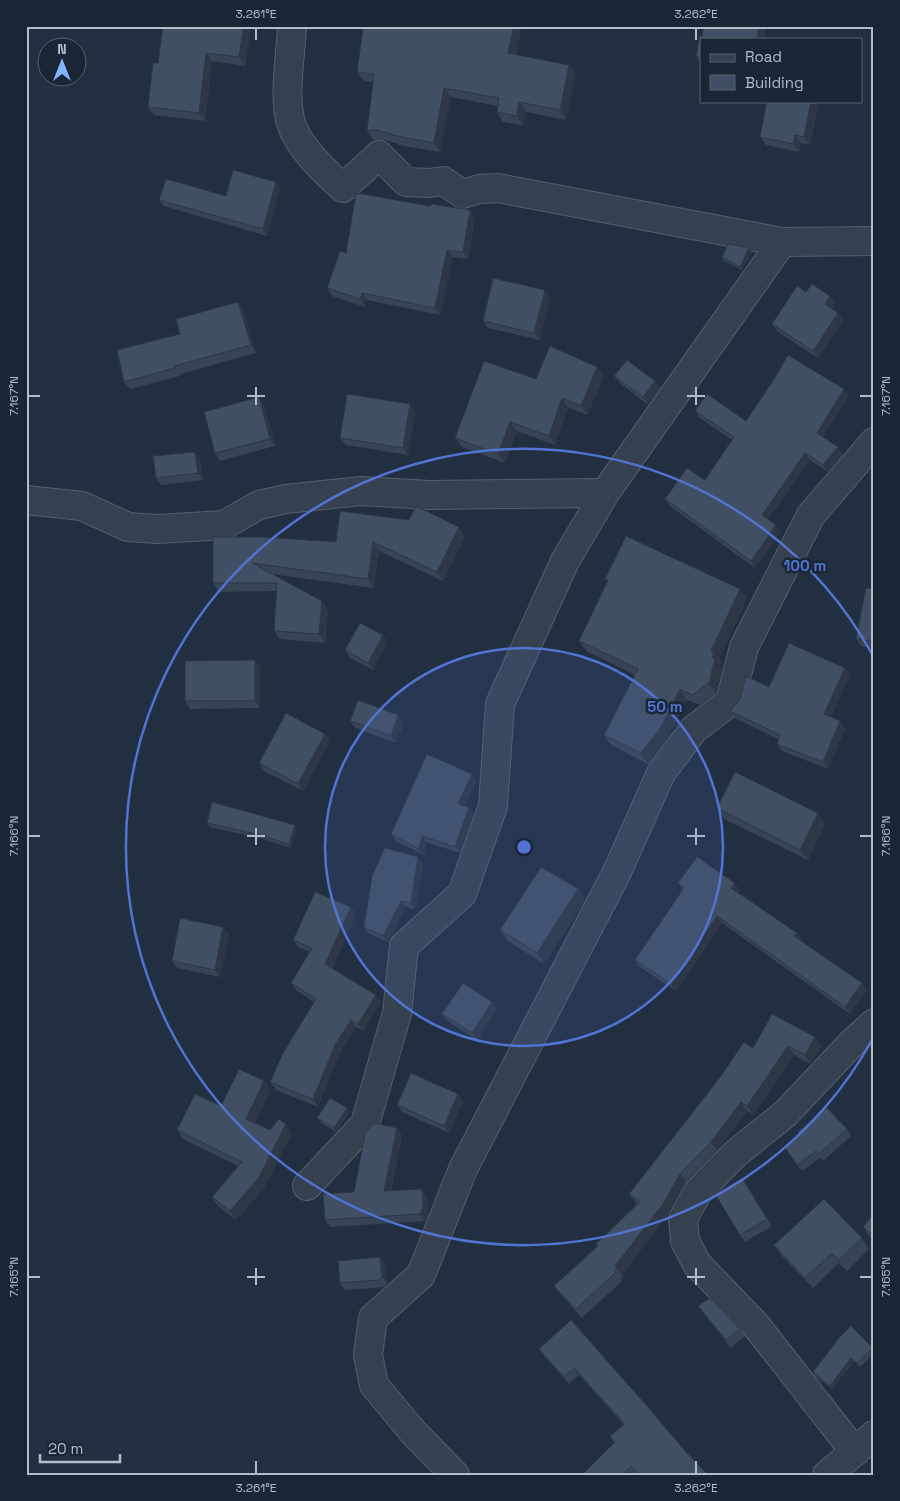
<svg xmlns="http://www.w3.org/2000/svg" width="900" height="1501" font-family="'Space Grotesk',sans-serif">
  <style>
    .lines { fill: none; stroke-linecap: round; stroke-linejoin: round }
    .minor-casing { stroke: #545f6e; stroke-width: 30 }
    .minor { stroke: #364150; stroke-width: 28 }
    .wall { fill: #374455 }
    .shaded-wall { fill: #2d3745 }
    .building { fill: #404f63; stroke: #2d3745 }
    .ticks { fill: none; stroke: #b2bccb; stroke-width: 2 }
    .ring { fill: none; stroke: #5174d3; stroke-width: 2.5 }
    .centre { fill: #5174d3; stroke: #1b2635; stroke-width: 2.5 }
    .ring-label { font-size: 15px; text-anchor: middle; font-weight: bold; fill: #5174d3; stroke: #1b2635; stroke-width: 5; stroke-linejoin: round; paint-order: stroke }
    .neatline { fill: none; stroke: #b2bccb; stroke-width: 2 }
    .ticks-label { font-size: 12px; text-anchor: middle; fill: #b2bccb }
  </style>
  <rect width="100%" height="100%" fill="#222f41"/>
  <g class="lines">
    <defs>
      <g id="minor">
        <path d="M 292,26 C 291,54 283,96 291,123 C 298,147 325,172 343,188 L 379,155 L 406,182 L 429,183 L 443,181 L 463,194 L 479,189 L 498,188 L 782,242 L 874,241"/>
        <path d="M 26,500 L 82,506 L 128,527 L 158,529 L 224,525 L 259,505 L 286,499 L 361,491 L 429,495 L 605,493"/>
        <path d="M 307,1186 L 365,1124 L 397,1013 L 404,946 L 462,894 L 493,806 L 500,704 L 565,561 L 605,493 L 782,242"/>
        <path d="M 855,1452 L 755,1324 L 697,1264 L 685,1241 L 683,1219 L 697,1193 L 735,1154 L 785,1114 L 852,1043 L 874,1023"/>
        <path d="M 455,1475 L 413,1432 L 374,1385 L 368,1355 L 373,1318 L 421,1275 L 463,1169 L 617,872 L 661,773 L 694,729 L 730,702 L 744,647 L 811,515 L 874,442"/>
        <path d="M 827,1475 L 874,1435"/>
      </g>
    </defs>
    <use href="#minor" class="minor-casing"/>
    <use href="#minor" class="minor"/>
  </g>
  <g class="wall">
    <path d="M 163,26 L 251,26 L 245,66 L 212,61 L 205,121 L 154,115 L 148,107 L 158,63 Z"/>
    <path d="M 704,26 L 766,26 L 764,39 L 701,39 L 701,63 L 696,56 L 700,36 L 702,36 Z"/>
    <path d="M 516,54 L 576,74 L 566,120 L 526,112 L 523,125 L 503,122 L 497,112 L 498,106 L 451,97 L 440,152 L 398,145 L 397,143 L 383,140 L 373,140 L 367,131 L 373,82 L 364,81 L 357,72 Z"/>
    <path d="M 767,101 L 819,101 L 810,145 L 801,143 L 799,152 L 766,145 L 760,137 Z"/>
    <path d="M 280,188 L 267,236 L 164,206 L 159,200 L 226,196 Z"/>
    <path d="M 430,206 L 470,210 L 475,218 L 468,259 L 453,257 L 440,315 L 367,300 L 365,307 L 332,296 L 327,288 L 346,253 Z"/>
    <path d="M 752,252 L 742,270 L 724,261 L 722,257 Z"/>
    <path d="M 545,290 L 550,297 L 540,340 L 488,328 L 483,321 Z"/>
    <path d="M 806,292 L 830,296 L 835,303 L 832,309 L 843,320 L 818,358 L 777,331 L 772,324 Z"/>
    <path d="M 238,302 L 243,309 L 256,353 L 180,374 L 180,376 L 130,389 L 124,382 L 180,334 Z"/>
    <path d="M 597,367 L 604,376 L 587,415 L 568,407 L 555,445 L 517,431 L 505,463 L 462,447 L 455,438 L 536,379 Z"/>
    <path d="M 614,376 L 655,381 L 660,388 L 648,405 L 620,383 Z"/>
    <path d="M 849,395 L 823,437 L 843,454 L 828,472 L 810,460 L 768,519 L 781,532 L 755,568 L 670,506 L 665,499 L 705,480 L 732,440 L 700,418 L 695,411 L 746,421 Z"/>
    <path d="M 259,397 L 264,405 L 275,446 L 220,461 L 215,453 Z"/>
    <path d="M 410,404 L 415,411 L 408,455 L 346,445 L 340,438 Z"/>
    <path d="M 195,452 L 200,459 L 203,480 L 161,485 L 156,478 Z"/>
    <path d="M 465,536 L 443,581 L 379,551 L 374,588 L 271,574 L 322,601 L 328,610 L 325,643 L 280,639 L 274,631 L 277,591 L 219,592 L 213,583 L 213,537 L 336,542 Z"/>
    <path d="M 605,579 L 740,589 L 747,599 L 719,659 L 722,663 L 720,666 L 722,669 L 716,693 L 700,705 L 687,700 L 667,739 L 648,764 L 611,745 L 604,735 L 635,675 L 586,651 L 579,641 L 608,582 Z"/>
    <path d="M 874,589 L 874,648 L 861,646 L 856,638 Z"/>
    <path d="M 388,642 L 373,670 L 350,658 L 345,650 Z"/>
    <path d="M 255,660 L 260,668 L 260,708 L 190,709 L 185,701 Z"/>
    <path d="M 845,668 L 850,675 L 831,717 L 840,721 L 845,728 L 828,769 L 782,751 L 777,744 L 778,739 L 735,718 L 730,711 L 769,687 Z"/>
    <path d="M 350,721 L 404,723 L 396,743 L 355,728 Z"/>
    <path d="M 330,741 L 303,791 L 264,771 L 259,763 Z"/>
    <path d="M 472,774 L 476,781 L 465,806 L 474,814 L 460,853 L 426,842 L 424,855 L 396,841 L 391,834 Z"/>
    <path d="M 717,808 L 825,824 L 808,860 L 724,819 Z"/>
    <path d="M 207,823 L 297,829 L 291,848 L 268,841 L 267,840 L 210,827 Z"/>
    <path d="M 423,863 L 415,909 L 405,907 L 388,942 L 368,933 L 364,927 Z"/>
    <path d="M 678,883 L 740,890 L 738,892 L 797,933 L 802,940 L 801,941 L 862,983 L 867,990 L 850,1014 L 722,923 L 676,991 L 640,967 L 635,960 L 683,890 Z"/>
    <path d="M 578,889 L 585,900 L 544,964 L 508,941 L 500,930 Z"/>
    <path d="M 351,907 L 356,915 L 332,968 L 381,1002 L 363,1031 L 356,1027 L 340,1053 L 318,1107 L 276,1090 L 270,1082 L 314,1002 L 296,990 L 291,983 L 310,952 L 298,947 L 293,940 Z"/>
    <path d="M 223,927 L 229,935 L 220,977 L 177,968 L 172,961 Z"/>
    <path d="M 497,1009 L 477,1040 L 448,1021 L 442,1014 Z"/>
    <path d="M 821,1046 L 811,1064 L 794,1055 L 753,1115 L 747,1111 L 717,1150 L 686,1182 L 669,1213 L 622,1275 L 623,1277 L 621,1279 L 622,1281 L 582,1318 L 560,1294 L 554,1286 L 597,1246 L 596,1244 L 637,1204 L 629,1194 L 753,1048 Z"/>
    <path d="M 271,1090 L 255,1123 L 270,1130 L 292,1133 L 264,1188 L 236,1220 L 218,1206 L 212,1197 L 238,1166 L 183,1139 L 177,1130 Z"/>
    <path d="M 463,1101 L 449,1133 L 402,1112 L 397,1105 Z"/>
    <path d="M 350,1112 L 336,1132 L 320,1122 L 317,1118 Z"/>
    <path d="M 847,1129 L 851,1136 L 823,1161 L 820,1158 L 802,1171 L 784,1146 Z"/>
    <path d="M 402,1135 L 391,1191 L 427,1196 L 428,1214 L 425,1221 L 330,1227 L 325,1220 L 354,1192 Z"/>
    <path d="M 747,1185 L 772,1226 L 745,1242 L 740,1235 Z"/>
    <path d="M 874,1214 L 874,1240 L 869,1236 L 863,1227 Z"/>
    <path d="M 862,1238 L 869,1249 L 847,1271 L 839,1263 L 813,1288 L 782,1256 L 774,1245 Z"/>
    <path d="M 380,1257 L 385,1264 L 387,1284 L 384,1287 L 345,1290 L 340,1283 Z"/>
    <path d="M 698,1306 L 740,1329 L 745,1336 L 731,1348 Z"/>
    <path d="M 571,1320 L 685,1451 L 708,1475 L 638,1475 L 636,1473 L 635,1475 L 582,1475 L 614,1443 L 610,1436 L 624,1425 L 579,1375 L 569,1384 L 544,1356 L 539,1349 Z"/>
    <path d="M 873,1348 L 874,1350 L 874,1353 L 860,1367 L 854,1361 L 832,1389 L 815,1376 L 813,1372 Z"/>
  </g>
  <g class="shaded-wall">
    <path d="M 244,26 L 251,26 L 245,66 L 239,57 Z"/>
    <path d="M 514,26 L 522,26 L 515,62 L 508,53 Z"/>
    <path d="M 759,26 L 766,26 L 764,39 L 757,39 Z"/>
    <path d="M 206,53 L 212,61 L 205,121 L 199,113 Z"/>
    <path d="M 569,65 L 576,74 L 566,120 L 560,110 Z"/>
    <path d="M 444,88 L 451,97 L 440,152 L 434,143 Z"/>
    <path d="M 811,101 L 819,101 L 810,145 L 804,137 Z"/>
    <path d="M 519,102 L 526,112 L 523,125 L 517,116 Z"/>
    <path d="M 795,135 L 801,143 L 799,152 L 793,144 Z"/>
    <path d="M 276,182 L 280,188 L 267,236 L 263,229 Z"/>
    <path d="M 470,210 L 475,218 L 468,259 L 463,252 Z"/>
    <path d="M 749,248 L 752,252 L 742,270 L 740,267 Z"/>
    <path d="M 447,250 L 453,257 L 440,315 L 435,308 Z"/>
    <path d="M 545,290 L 550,297 L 540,340 L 534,333 Z"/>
    <path d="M 362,293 L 367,300 L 365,307 L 360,299 Z"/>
    <path d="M 830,296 L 835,303 L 830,311 L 825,304 Z"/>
    <path d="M 238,302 L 243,309 L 256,353 L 251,345 Z"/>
    <path d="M 838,313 L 843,320 L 818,358 L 813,351 Z"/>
    <path d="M 597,367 L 604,376 L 587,415 L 581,406 Z"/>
    <path d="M 655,381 L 660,388 L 648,405 L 643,397 Z"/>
    <path d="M 844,389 L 849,395 L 821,440 L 817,433 Z"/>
    <path d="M 259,397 L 264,405 L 275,446 L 270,439 Z"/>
    <path d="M 562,398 L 568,407 L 555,445 L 549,436 Z"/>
    <path d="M 410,404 L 415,411 L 408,455 L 403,448 Z"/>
    <path d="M 510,422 L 517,431 L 505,463 L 498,454 Z"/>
    <path d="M 838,447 L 843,454 L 828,472 L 823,465 Z"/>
    <path d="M 195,452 L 200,459 L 203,480 L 198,473 Z"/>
    <path d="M 805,453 L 810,460 L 766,522 L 762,515 Z"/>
    <path d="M 776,525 L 781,532 L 755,568 L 751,561 Z"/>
    <path d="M 459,527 L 465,536 L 443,581 L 437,572 Z"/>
    <path d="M 373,542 L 379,551 L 374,588 L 368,579 Z"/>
    <path d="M 740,589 L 747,599 L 719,659 L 722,663 L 720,666 L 722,669 L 716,693 L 709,683 L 712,657 L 711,651 Z"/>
    <path d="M 322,601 L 328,610 L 325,643 L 319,634 Z"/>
    <path d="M 383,635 L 388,642 L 373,670 L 368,663 Z"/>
    <path d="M 255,660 L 260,668 L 260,708 L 255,701 Z"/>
    <path d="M 845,668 L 850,675 L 829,721 L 824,714 Z"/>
    <path d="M 680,689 L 687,700 L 667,739 L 648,764 L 641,753 Z"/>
    <path d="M 398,715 L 404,723 L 396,743 L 391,736 Z"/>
    <path d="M 840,721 L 845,728 L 828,769 L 823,762 Z"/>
    <path d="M 325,734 L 330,741 L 303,791 L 298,784 Z"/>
    <path d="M 472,774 L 476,781 L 463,810 L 458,804 Z"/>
    <path d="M 469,807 L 474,814 L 460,853 L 455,847 Z"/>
    <path d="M 818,813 L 825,824 L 808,860 L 800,850 Z"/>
    <path d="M 295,825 L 297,829 L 291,848 L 289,844 Z"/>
    <path d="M 422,836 L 426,842 L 424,855 L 419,849 Z"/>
    <path d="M 418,857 L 423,863 L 415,909 L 411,903 Z"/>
    <path d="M 735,883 L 740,890 L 737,895 L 731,888 Z"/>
    <path d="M 578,889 L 585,900 L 544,964 L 537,953 Z"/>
    <path d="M 401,901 L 405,907 L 388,942 L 383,936 Z"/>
    <path d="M 351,907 L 356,915 L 330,971 L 325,964 Z"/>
    <path d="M 717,916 L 722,923 L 676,991 L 671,984 Z"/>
    <path d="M 223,927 L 229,935 L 220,977 L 215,970 Z"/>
    <path d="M 797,933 L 802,940 L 799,944 L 794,936 Z"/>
    <path d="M 862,983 L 867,990 L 850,1014 L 845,1007 Z"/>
    <path d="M 376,995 L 381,1002 L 363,1031 L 358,1024 Z"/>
    <path d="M 492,1002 L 497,1009 L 477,1040 L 472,1033 Z"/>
    <path d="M 351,1020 L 356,1027 L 340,1053 L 318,1107 L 313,1099 L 335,1045 Z"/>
    <path d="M 815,1037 L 821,1046 L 811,1064 L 805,1055 Z"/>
    <path d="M 788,1046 L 794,1055 L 753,1115 L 747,1106 Z"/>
    <path d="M 264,1081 L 271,1090 L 252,1128 L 246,1119 Z"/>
    <path d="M 458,1094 L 463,1101 L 449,1133 L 444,1126 Z"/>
    <path d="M 741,1102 L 747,1111 L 717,1150 L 711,1142 Z"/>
    <path d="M 347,1108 L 350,1112 L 336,1132 L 334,1128 Z"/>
    <path d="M 286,1124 L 292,1133 L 264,1188 L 236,1220 L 230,1211 Z"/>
    <path d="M 397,1128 L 402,1135 L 389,1198 L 384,1191 Z"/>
    <path d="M 680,1174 L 686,1182 L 669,1213 L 622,1275 L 615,1266 Z"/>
    <path d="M 742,1178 L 747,1185 L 772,1226 L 767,1219 Z"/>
    <path d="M 422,1189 L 427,1196 L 428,1214 L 425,1221 L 420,1214 Z"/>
    <path d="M 380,1257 L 385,1264 L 387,1284 L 382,1277 Z"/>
    <path d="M 851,1358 L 854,1361 L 832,1389 L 830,1386 Z"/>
  </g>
  <g class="building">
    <path d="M 163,26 L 244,26 L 239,57 L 206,53 L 199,113 L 148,107 L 153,63 L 158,63 Z"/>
    <path d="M 367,26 L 514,26 L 508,53 L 569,65 L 560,110 L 519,102 L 517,116 L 497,112 L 499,98 L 444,88 L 434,143 L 392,135 L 392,134 L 376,130 L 367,131 L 374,74 L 357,72 L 363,28 L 366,29 Z"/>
    <path d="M 704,26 L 759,26 L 757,39 L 701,39 L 701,57 L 696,56 L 700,36 L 702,36 Z"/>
    <path d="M 767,101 L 811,101 L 804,137 L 795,135 L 793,144 L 760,137 Z"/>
    <path d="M 233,170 L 276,182 L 263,229 L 159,200 L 166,179 L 226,196 Z"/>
    <path d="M 356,193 L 430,206 L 431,204 L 470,210 L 463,252 L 447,250 L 435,308 L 362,293 L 360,299 L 327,288 L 340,251 L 346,253 Z"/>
    <path d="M 728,244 L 749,248 L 740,267 L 722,257 Z"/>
    <path d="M 493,278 L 545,290 L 534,333 L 483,321 Z"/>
    <path d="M 812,284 L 830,296 L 825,304 L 838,313 L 813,351 L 772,324 L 797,286 L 806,292 Z"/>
    <path d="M 238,302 L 251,345 L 174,366 L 175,368 L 124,382 L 117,350 L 180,334 L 176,319 Z"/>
    <path d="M 550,346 L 597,367 L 581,406 L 562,398 L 549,436 L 510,422 L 498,454 L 455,438 L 484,361 L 536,379 Z"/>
    <path d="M 788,355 L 844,389 L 817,433 L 838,447 L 823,465 L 805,453 L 762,515 L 776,525 L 751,561 L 665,499 L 687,468 L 705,480 L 734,437 L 695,411 L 707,394 L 746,421 L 773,381 Z"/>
    <path d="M 627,360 L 655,381 L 643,397 L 614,376 Z"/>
    <path d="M 347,394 L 410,404 L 403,448 L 340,438 Z"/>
    <path d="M 259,397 L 270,439 L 215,453 L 204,412 Z"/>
    <path d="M 195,452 L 198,473 L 156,478 L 153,456 Z"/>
    <path d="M 416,506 L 459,527 L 437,572 L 373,542 L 368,579 L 252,563 L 322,601 L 319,634 L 274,631 L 277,583 L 213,583 L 213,537 L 263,537 L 336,542 L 340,511 L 409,520 Z"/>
    <path d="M 626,536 L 740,589 L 711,651 L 714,653 L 712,657 L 715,658 L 709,683 L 692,695 L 680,689 L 660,729 L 641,753 L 604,735 L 638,669 L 579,641 L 608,580 L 605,579 Z"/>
    <path d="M 866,588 L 874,589 L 874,642 L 856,638 Z"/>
    <path d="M 360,623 L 383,635 L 368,663 L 345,650 Z"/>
    <path d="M 789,643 L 845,668 L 824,714 L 840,721 L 823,762 L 777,744 L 780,735 L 730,711 L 740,699 L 746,676 L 769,687 Z"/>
    <path d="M 255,660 L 255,701 L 185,701 L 185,661 Z"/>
    <path d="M 358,700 L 398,715 L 391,736 L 350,721 Z"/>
    <path d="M 286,713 L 325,734 L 298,784 L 259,763 Z"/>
    <path d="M 427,754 L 472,774 L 458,804 L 469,807 L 455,847 L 422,836 L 419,849 L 391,834 Z"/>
    <path d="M 735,772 L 818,813 L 800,850 L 717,808 Z"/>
    <path d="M 212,802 L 295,825 L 289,844 L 265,837 L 265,836 L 207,823 Z"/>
    <path d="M 385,848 L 418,857 L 411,903 L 401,901 L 383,936 L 364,927 L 372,876 Z"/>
    <path d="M 697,857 L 735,883 L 731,888 L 797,933 L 794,936 L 862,983 L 845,1007 L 717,916 L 671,984 L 635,960 L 684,888 L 678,883 Z"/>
    <path d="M 541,867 L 578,889 L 537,953 L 500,930 Z"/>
    <path d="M 315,892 L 351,907 L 325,964 L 376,995 L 358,1024 L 351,1020 L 335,1045 L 313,1099 L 270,1082 L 283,1053 L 316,999 L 291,983 L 312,948 L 293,940 Z"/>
    <path d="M 180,918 L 223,927 L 215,970 L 172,961 Z"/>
    <path d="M 463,983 L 492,1002 L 472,1033 L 442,1014 Z"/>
    <path d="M 772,1014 L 815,1037 L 805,1055 L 788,1046 L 747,1106 L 741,1102 L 711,1142 L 680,1174 L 663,1204 L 615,1266 L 617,1268 L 615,1271 L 616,1272 L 576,1309 L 554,1286 L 598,1246 L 596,1244 L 640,1202 L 629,1194 L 721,1076 L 744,1042 L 753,1048 Z"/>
    <path d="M 239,1069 L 264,1081 L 246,1119 L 270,1130 L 279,1119 L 286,1124 L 258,1179 L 230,1211 L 212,1197 L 242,1162 L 177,1130 L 195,1094 L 221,1106 Z"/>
    <path d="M 411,1073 L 458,1094 L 444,1126 L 397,1105 Z"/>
    <path d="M 330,1098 L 347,1108 L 334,1128 L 317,1118 Z"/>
    <path d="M 826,1107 L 847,1129 L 819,1154 L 816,1151 L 797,1165 L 784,1146 L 800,1134 L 798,1132 Z"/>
    <path d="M 374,1123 L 397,1128 L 384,1191 L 422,1189 L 423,1207 L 420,1214 L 325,1220 L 323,1194 L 354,1192 L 365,1134 Z"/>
    <path d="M 742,1178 L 767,1219 L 740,1235 L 715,1194 Z"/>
    <path d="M 824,1199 L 862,1238 L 839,1260 L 832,1253 L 805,1278 L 774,1245 Z"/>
    <path d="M 874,1214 L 874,1236 L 863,1227 Z"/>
    <path d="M 380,1257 L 382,1277 L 379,1280 L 340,1283 L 338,1261 Z"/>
    <path d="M 710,1298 L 740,1329 L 726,1340 L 698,1306 Z"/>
    <path d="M 571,1320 L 647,1406 L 685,1451 L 708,1475 L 640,1475 L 631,1466 L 622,1475 L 582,1475 L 615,1442 L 610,1436 L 625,1424 L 574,1368 L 564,1377 L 539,1349 Z"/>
    <path d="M 851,1326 L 873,1348 L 857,1363 L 851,1358 L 830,1386 L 813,1372 L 839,1338 Z"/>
  </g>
  <path class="ticks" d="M 256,28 L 256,40M 696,28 L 696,40M 256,387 L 256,405M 696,387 L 696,405M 28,396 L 40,396M 247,396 L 265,396M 687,396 L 705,396M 860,396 L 872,396M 256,828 L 256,845M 696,828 L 696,845M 28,836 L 40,836M 247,836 L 265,836M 687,836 L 705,836M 860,836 L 872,836M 256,1268 L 256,1285M 696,1268 L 696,1285M 28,1277 L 40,1277M 247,1277 L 265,1277M 687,1277 L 705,1277M 860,1277 L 872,1277M 256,1461 L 256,1474M 696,1461 L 696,1474"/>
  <circle cx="524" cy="847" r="199" fill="#5174d3" fill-opacity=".12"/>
  <g class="ring">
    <circle cx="524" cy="847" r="199"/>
    <path d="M872 1040A398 398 0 1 1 872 654"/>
  </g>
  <circle cx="524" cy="847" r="8" class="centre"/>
  <g class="ring-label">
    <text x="805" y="571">100 m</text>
    <text x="665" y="712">50 m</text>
  </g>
  <rect width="900" height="1501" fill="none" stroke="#1b2635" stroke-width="55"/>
  <rect x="700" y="38" width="162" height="65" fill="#1b2635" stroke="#576271"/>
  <rect x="710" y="54" width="25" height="8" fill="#364150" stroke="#576271"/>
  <text x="745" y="62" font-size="15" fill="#b2bccb">Road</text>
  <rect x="710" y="75" width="25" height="15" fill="#404f63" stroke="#576271"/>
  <text x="745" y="88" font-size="15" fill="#b2bccb">Building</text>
  <g transform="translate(62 62)"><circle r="24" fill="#1b2635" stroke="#576271"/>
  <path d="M0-4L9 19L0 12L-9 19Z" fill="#83b3ff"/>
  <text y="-8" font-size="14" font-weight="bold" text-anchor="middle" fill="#b2bccb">N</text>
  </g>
  <path d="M40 1454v8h80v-8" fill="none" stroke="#b2bccb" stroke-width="2.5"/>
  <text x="48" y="1454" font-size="15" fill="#b2bccb" stroke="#1b2635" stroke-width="4" paint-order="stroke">20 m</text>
  <rect x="28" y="28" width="844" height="1446" class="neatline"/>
  <g class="ticks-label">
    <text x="256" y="18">3.261°E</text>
    <text x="696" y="18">3.262°E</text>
    <text transform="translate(14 396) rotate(-90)" y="4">7.167°N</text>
    <text transform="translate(886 396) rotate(-90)" y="4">7.167°N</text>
    <text transform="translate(14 836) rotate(-90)" y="4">7.166°N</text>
    <text transform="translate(886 836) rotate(-90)" y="4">7.166°N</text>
    <text transform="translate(14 1277) rotate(-90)" y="4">7.165°N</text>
    <text transform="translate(886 1277) rotate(-90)" y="4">7.165°N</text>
    <text x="256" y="1492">3.261°E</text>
    <text x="696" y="1492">3.262°E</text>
  </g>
</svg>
